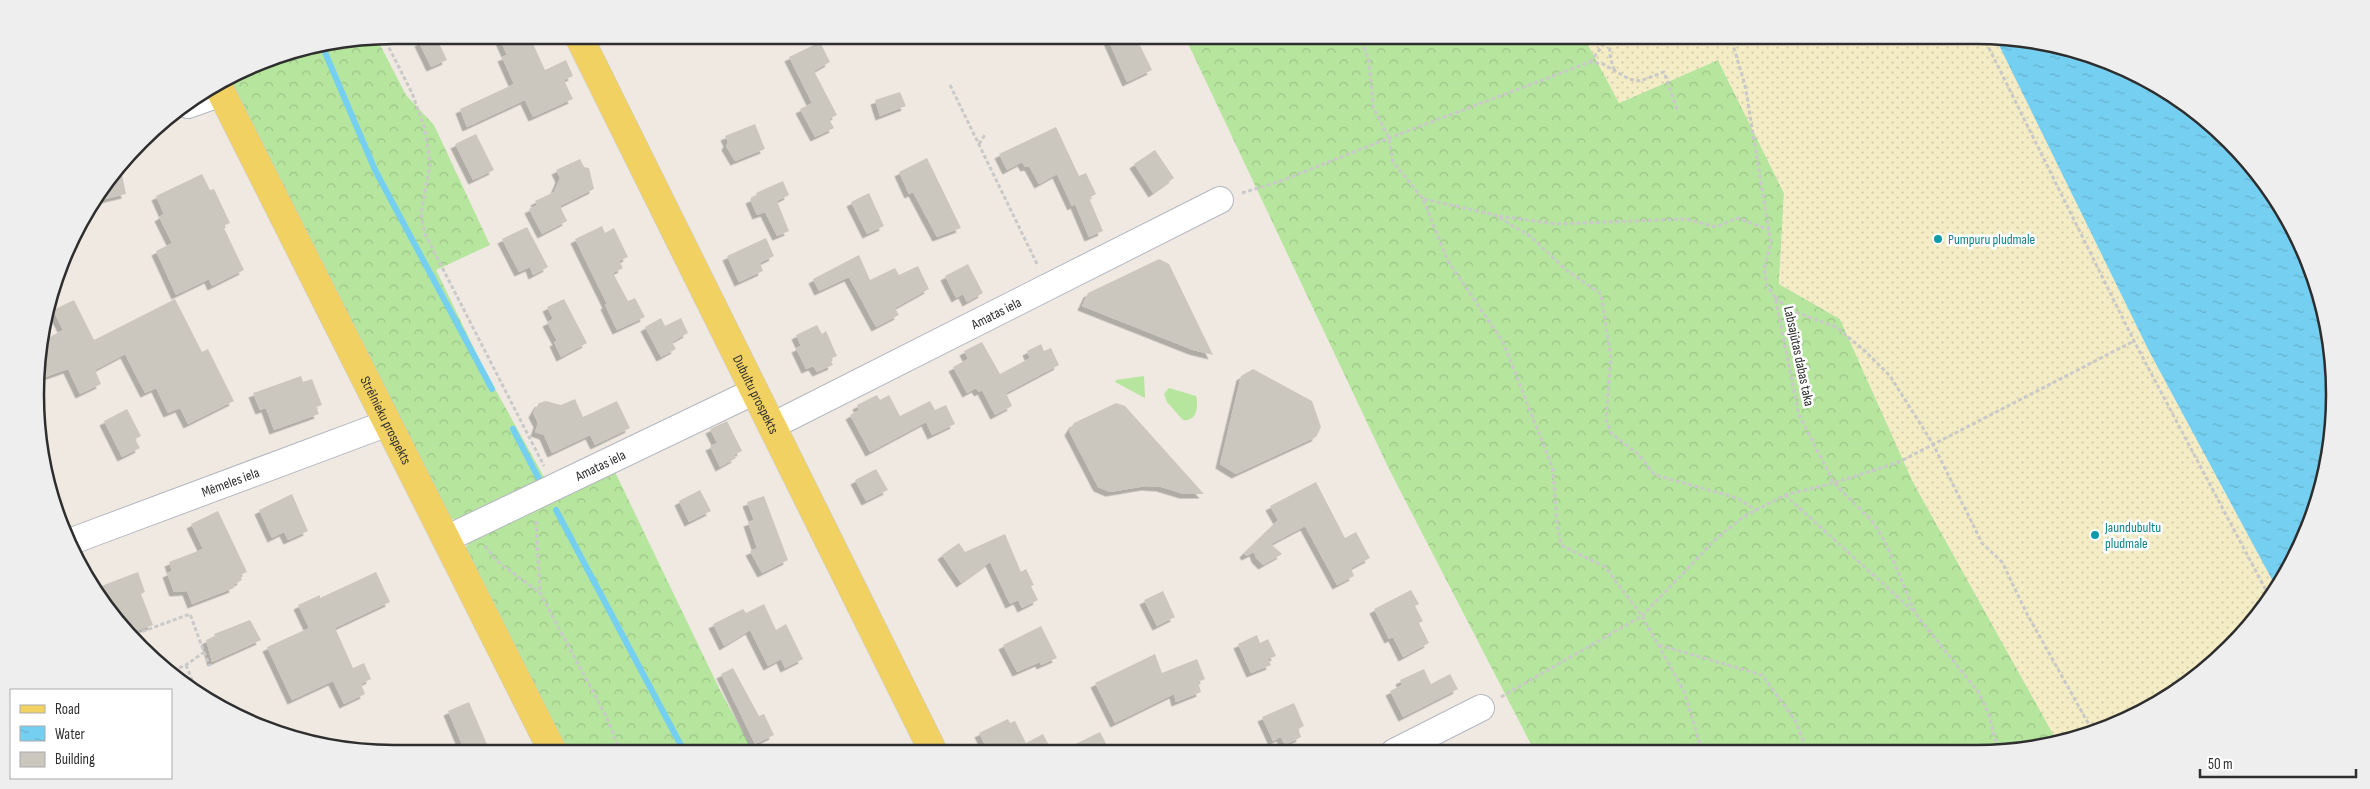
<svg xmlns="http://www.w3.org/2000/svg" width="2370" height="789" font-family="'Sofia Sans Condensed',sans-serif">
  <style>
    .forest { fill: url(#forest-crowns) }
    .sand { fill: url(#sand-dots) }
    .garden { fill: #b6e59e }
    .water { fill: url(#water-ripples) }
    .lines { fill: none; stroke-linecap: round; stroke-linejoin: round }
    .stream { stroke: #75cff0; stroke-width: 6 }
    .building { fill: #cbc7bf; filter: url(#shadow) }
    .minor-casing { stroke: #b4b7c1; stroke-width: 28 }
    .major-casing { stroke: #c9c9c9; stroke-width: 29 }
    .path { stroke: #c9c9c9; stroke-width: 3; stroke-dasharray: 4 2.5; stroke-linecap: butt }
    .minor { stroke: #fff; stroke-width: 26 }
    .major { stroke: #f2d163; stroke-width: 28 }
    .culture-dot { fill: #0f9aa8; stroke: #fff; stroke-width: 2 }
    .labels { text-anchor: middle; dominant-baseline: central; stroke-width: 5; stroke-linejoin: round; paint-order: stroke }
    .culture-label { font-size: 14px; fill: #0d838f; stroke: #fff; text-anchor: start }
    .street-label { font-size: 14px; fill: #2e2e2e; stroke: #fff }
    .rim { fill: none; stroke: #2e2e2e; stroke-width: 2.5 }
  </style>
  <defs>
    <pattern id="forest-crowns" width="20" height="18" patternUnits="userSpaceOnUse" patternTransform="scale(1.25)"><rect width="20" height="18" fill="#b6e59e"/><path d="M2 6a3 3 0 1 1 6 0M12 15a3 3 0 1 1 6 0" fill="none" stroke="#9dc588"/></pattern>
    <pattern id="sand-dots" width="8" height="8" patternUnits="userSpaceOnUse" patternTransform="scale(1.25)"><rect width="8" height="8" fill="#f3ecc5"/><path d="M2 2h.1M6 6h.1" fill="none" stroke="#d1cbaa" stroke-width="1.8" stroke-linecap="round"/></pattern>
    <pattern id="water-ripples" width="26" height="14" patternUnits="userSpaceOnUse" patternTransform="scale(1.25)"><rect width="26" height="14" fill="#75cff0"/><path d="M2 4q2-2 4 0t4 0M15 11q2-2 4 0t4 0" fill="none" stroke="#66b2ce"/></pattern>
    <filter id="shadow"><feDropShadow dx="-4.5" dy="4.5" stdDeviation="0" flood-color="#0004"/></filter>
  </defs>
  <rect width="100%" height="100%" fill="#efe9e1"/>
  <g class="forest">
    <path d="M 1184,35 L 1583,35 L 1619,103 L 1718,60 L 1784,193 L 1779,284 L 1840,319 L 1913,482 L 2057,741 L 2023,751 L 1535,752 L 1389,469 Z"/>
    <path d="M 376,37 L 406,95 L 434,125 L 490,245 L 436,270 L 484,369 L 544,477 L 543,484 L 462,521 L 448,518 L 229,80 L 257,62 L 325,42 Z"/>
    <path d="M 615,472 L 720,690 L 754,753 L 568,754 L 465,549 L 470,541 Z"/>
  </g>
  <path class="sand" d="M 1583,35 L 1975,35 L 1995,37 L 2149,351 L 2276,587 L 2213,665 L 2134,717 L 2057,741 L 1913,482 L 1840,319 L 1779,284 L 1784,193 L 1718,60 L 1619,103 Z"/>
  <g class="garden">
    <path d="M 1144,376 L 1145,398 L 1115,382 L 1116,380 Z"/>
    <path d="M 1169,388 L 1196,396 C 1199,407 1196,422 1183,420 L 1167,402 L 1164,394 Z"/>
  </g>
  <path class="water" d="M 1995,37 L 2046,42 L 2113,62 L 2175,96 L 2230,141 L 2275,195 L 2308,257 L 2328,325 L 2335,395 L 2328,465 L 2287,574 L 2276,587 L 2149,351 Z"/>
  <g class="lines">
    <g class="stream">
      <path d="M 321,43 L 375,170 L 492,389"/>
      <path d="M 513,429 L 539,479"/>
      <path d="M 556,510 L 685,753"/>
    </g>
  </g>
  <g class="building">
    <path d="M 432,35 L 435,35 L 438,41 L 447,60 L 431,67 L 419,42 Z"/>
    <path d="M 498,35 L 529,35 L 545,70 L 566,60 L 573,76 L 564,80 L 573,99 L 533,117 L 525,100 L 467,127 L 460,109 L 514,84 L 502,57 L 507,55 Z"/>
    <path d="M 1106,35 L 1135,35 L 1152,70 L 1127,82 Z"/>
    <path d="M 820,42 L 830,62 L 814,71 L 837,115 L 829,119 L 834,128 L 815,137 L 800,109 L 812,103 L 789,57 Z"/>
    <path d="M 900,92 L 906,106 L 880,116 L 875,100 Z"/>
    <path d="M 755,124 L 765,149 L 735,161 L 726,146 L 728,142 L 725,136 Z"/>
    <path d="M 1056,127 L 1079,176 L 1086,173 L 1096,194 L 1089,198 L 1103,231 L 1089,237 L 1075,204 L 1072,206 L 1057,174 L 1039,184 L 1029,166 L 1025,167 L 1022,162 L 1007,170 L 999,154 Z"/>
    <path d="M 476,134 L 494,170 L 473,180 L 455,144 Z"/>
    <path d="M 1155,150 L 1174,178 L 1153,193 L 1134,164 Z"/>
    <path d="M 927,158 L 961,228 L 937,237 L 913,192 L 909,194 L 899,172 Z"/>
    <path d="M 580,159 L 584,167 L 589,168 L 594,189 L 560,206 L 567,221 L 542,234 L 529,209 L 537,205 L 535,201 L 554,192 L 560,178 L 556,170 Z"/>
    <path d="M 202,174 L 210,190 L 214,189 L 230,223 L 223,226 L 244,270 L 212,286 L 209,279 L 176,295 L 156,251 L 172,243 L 159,217 L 164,214 L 156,196 Z"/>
    <path d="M 122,175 L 126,194 L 93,202 L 107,180 Z"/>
    <path d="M 783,181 L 789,195 L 777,201 L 789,231 L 777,236 L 765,212 L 757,215 L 750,199 L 757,196 L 756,193 Z"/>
    <path d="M 869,193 L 884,226 L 867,234 L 851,202 Z"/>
    <path d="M 602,226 L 605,233 L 614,228 L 628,257 L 619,261 L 623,268 L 613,273 L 628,301 L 635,298 L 645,317 L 617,330 L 605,305 L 607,304 L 575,239 Z"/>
    <path d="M 527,227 L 548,267 L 533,275 L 530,267 L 519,272 L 502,239 Z"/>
    <path d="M 766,238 L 774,256 L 760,263 L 763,271 L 739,282 L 727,256 Z"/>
    <path d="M 859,255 L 870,280 L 895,268 L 899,275 L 918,266 L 929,289 L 895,308 L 899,315 L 876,327 L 849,277 L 819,291 L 813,279 Z"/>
    <path d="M 1159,259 L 1169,264 L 1213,355 L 1193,350 L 1082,306 L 1088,293 Z"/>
    <path d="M 968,264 L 983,293 L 967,302 L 963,294 L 956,298 L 945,276 Z"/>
    <path d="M 175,299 L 202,352 L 208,349 L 234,401 L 188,424 L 180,408 L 168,413 L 156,388 L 145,393 L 125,354 L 95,370 L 101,384 L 80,394 L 68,369 L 37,380 L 40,342 L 63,330 L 53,310 L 74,300 L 94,340 Z"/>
    <path d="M 564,299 L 587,343 L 561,357 L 554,342 L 557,341 L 547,322 L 553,319 L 547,307 Z"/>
    <path d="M 661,318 L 665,326 L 681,318 L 688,333 L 672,342 L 676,349 L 661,357 L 645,327 Z"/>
    <path d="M 817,325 L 822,334 L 826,331 L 837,356 L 830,359 L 833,365 L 817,372 L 813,366 L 806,369 L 796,348 L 801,346 L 796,335 Z"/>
    <path d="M 982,342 L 1000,374 L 1030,358 L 1027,351 L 1041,344 L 1044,351 L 1051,348 L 1059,365 L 1006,393 L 1012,406 L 995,415 L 982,390 L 979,392 L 976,388 L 967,393 L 953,367 L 968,359 L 964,351 Z"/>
    <path d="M 1253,369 L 1312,401 L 1321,427 L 1316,437 L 1236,474 L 1220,464 L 1241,376 Z"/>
    <path d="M 301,376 L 303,382 L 312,379 L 322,405 L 316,407 L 319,414 L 274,430 L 266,408 L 260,410 L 253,393 Z"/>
    <path d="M 877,395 L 880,400 L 889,395 L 900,416 L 930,401 L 935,410 L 946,405 L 955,424 L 932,435 L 926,422 L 870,452 L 850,415 L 859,410 L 857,405 Z"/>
    <path d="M 575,399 L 583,417 L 617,401 L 630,428 L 595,445 L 590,435 L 552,453 L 544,435 L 535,432 L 538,423 L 533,413 L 539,403 L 546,401 L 561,405 Z"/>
    <path d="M 1116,403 L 1125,406 L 1204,494 L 1184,494 L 1161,487 L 1146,486 L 1110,492 L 1098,487 L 1069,431 L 1074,423 Z"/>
    <path d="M 127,409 L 141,436 L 135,439 L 140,448 L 122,457 L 104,421 Z"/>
    <path d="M 727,421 L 742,451 L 734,455 L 736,458 L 720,467 L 710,446 L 717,443 L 710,429 Z"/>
    <path d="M 876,469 L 888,490 L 866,501 L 855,480 Z"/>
    <path d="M 1316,482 L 1345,538 L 1356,532 L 1370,558 L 1351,568 L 1354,576 L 1337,585 L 1305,526 L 1271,544 L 1282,554 L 1263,565 L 1256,558 L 1254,552 L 1246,556 L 1244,553 L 1278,520 L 1270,506 Z"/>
    <path d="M 700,490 L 711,511 L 689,522 L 679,501 Z"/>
    <path d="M 292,494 L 308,531 L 288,540 L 284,532 L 272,538 L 259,510 Z"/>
    <path d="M 764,496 L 788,560 L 762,573 L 750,551 L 757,548 L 748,522 L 754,520 L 747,502 Z"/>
    <path d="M 218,511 L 247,572 L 240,575 L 242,580 L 233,585 L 234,588 L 192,604 L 187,591 L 174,592 L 167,573 L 172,571 L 169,562 L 203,549 L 191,524 Z"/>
    <path d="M 1005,534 L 1021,572 L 1026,569 L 1034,585 L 1031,586 L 1038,600 L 1022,608 L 1018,600 L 1010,604 L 990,562 L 961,583 L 942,555 L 959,543 L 965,552 Z"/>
    <path d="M 138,572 L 145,592 L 141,594 L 153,625 L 128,634 L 101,601 L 96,588 Z"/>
    <path d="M 376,572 L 390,602 L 335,628 L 353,668 L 364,663 L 371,679 L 361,684 L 365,694 L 344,704 L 333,681 L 292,700 L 267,647 L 309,628 L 298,605 L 320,595 L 320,598 Z"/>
    <path d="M 1411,590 L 1419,604 L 1415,606 L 1423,621 L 1419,623 L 1429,643 L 1403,657 L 1393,637 L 1389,639 L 1374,609 Z"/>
    <path d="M 1163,591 L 1175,617 L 1157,626 L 1144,600 Z"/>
    <path d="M 764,604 L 776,630 L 786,624 L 803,659 L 785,668 L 781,659 L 768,666 L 750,630 L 724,646 L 713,624 L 743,609 L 746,613 Z"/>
    <path d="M 250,620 L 261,640 L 212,662 L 206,640 L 215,636 L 214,634 Z"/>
    <path d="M 1041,626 L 1057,658 L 1041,665 L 1040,662 L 1017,672 L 1003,645 Z"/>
    <path d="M 1257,635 L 1260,643 L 1268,639 L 1276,656 L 1268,659 L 1271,665 L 1251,673 L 1238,644 Z"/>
    <path d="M 1155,654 L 1162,673 L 1197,659 L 1205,679 L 1198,682 L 1201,692 L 1176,702 L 1174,694 L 1115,723 L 1095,683 Z"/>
    <path d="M 733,668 L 759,716 L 764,714 L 774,735 L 755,744 L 721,674 Z"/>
    <path d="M 1424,669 L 1431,684 L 1450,674 L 1458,689 L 1403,717 L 1390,691 L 1402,685 L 1400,680 Z"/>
    <path d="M 469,702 L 489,749 L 479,754 L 466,754 L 448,711 Z"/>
    <path d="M 1294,703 L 1304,726 L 1298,729 L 1301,737 L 1285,745 L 1281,737 L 1273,741 L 1262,717 Z"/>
    <path d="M 1008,719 L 1010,723 L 1015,721 L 1026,743 L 1043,734 L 1053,753 L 989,753 L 979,733 Z"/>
    <path d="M 1100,732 L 1111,753 L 1057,753 Z"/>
  </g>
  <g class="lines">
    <defs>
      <g id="minor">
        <path d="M 188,105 L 222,93"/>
        <path id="s1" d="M 772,426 L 1220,200"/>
        <path id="s2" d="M 446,539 L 755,391"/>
        <path id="s3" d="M 72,541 L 388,423"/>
        <path d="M 1394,752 L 1481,708"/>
      </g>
      <g id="major">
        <path id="s4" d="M 578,35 L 934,753"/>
        <path id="s5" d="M 218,86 L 554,754"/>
      </g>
    </defs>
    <use href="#minor" class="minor-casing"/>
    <use href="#major" class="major-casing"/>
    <g class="path">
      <path d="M 1359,35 L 1369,60 L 1373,107 L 1389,138 L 1393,162 L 1423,199 L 1448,261 L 1503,342 L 1553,469 L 1557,524 L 1561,545 L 1605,567 L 1642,616 L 1684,691 L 1702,751"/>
      <path d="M 1613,35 C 1608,49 1609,57 1615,71"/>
      <path d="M 1730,35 L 1745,85 L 1771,243 L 1764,269 L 1767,286 L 1775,297 L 1799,415 L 1834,483 L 1872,521 L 1886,543 L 1915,613 L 1979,693 L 1989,715 L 1998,751"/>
      <path d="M 383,36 L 412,93 L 425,129 L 430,164 L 421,214 L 425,234 L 544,466"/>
      <path d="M 1983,36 L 2134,341 L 2269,596"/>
      <path d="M 1590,62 L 1611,35"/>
      <path d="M 950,85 L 1038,266"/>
      <path d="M 979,144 L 986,133"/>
      <path d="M 1242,193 L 1281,181 L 1389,138 L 1590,62 L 1603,64 L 1629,79 L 1640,81 L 1664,72 L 1678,112"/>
      <path d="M 1424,199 L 1495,215 L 1530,236 L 1566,270 L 1601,294 L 1611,358 L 1606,419 L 1611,433 L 1639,455 L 1655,475 L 1737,498 L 1756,510"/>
      <path d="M 1499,216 L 1556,224 L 1686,219 L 1716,227 L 1738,218 L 1769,230"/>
      <path d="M 1775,297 L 1790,310 L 1836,327 L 1865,351 L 1890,376 L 1933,444 L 1982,543 L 2002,562 L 2026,612 L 2092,730"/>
      <path d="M 1785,495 L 1912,610"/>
      <path d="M 536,521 L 540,592"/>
      <path d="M 485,546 L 497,561 L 540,593 L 607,718 L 621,754"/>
      <path d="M 130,636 L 190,614 L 204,652 L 186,665 L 169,672"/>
      <path d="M 1659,645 L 1762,675 L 1795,720 L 1807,751"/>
      <path d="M 204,652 L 210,666"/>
      <path d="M 186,665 L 195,687"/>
      <path d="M 1501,697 L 1642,616 L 1715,540 L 1743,517 L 1785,495 L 1834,483 L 1899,462 L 2134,341"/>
    </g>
    <use href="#minor" class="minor"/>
    <use href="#major" class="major"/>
  </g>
  <g class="culture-dot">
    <circle cx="1938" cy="239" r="5"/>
    <circle cx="2095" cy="535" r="5"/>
  </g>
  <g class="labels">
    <g class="culture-label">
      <text x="1948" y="239">Pumpuru pludmale</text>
      <text x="2105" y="527">Jaundubultu<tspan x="2105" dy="16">pludmale</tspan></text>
    </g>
    <g class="street-label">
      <text stroke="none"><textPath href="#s1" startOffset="251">Amatas iela</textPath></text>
      <text transform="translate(1799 356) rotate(78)">Labsajūtas dabas taka</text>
      <text stroke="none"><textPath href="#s4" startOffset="401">Dubultu prospekts</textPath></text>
      <text stroke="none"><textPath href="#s5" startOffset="374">Strēlnieku prospekts</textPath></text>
      <text stroke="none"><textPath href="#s2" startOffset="171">Amatas iela</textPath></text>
      <text stroke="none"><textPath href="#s3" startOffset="169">Mēmeles iela</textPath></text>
    </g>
  </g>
  <path d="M0 0H2370V789H0ZM394 44H1976A350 350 0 0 1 2326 394V395A350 350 0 0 1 1976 745H394A350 350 0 0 1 44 395V394A350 350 0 0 1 394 44Z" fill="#eee" fill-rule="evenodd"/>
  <path class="rim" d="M394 44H1976A350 350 0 0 1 2326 394V395A350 350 0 0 1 1976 745H394A350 350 0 0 1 44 395V394A350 350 0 0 1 394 44Z"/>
  <rect x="10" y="689" width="162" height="90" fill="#ffffff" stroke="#ababab"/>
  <rect x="20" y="705" width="25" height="8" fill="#f2d163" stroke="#ababab"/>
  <text x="55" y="714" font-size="15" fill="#2e2e2e">Road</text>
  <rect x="20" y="726" width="25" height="15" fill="url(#water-ripples)" stroke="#ababab"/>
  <text x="55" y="739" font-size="15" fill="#2e2e2e">Water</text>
  <rect x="20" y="752" width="25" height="15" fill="#cbc7bf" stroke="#ababab"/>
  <text x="55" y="764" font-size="15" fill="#2e2e2e">Building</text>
  <path d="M2200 769v8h156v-8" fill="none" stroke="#2e2e2e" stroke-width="2.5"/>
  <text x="2208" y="769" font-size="15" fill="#2e2e2e" stroke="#ffffff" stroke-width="4" paint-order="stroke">50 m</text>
</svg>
